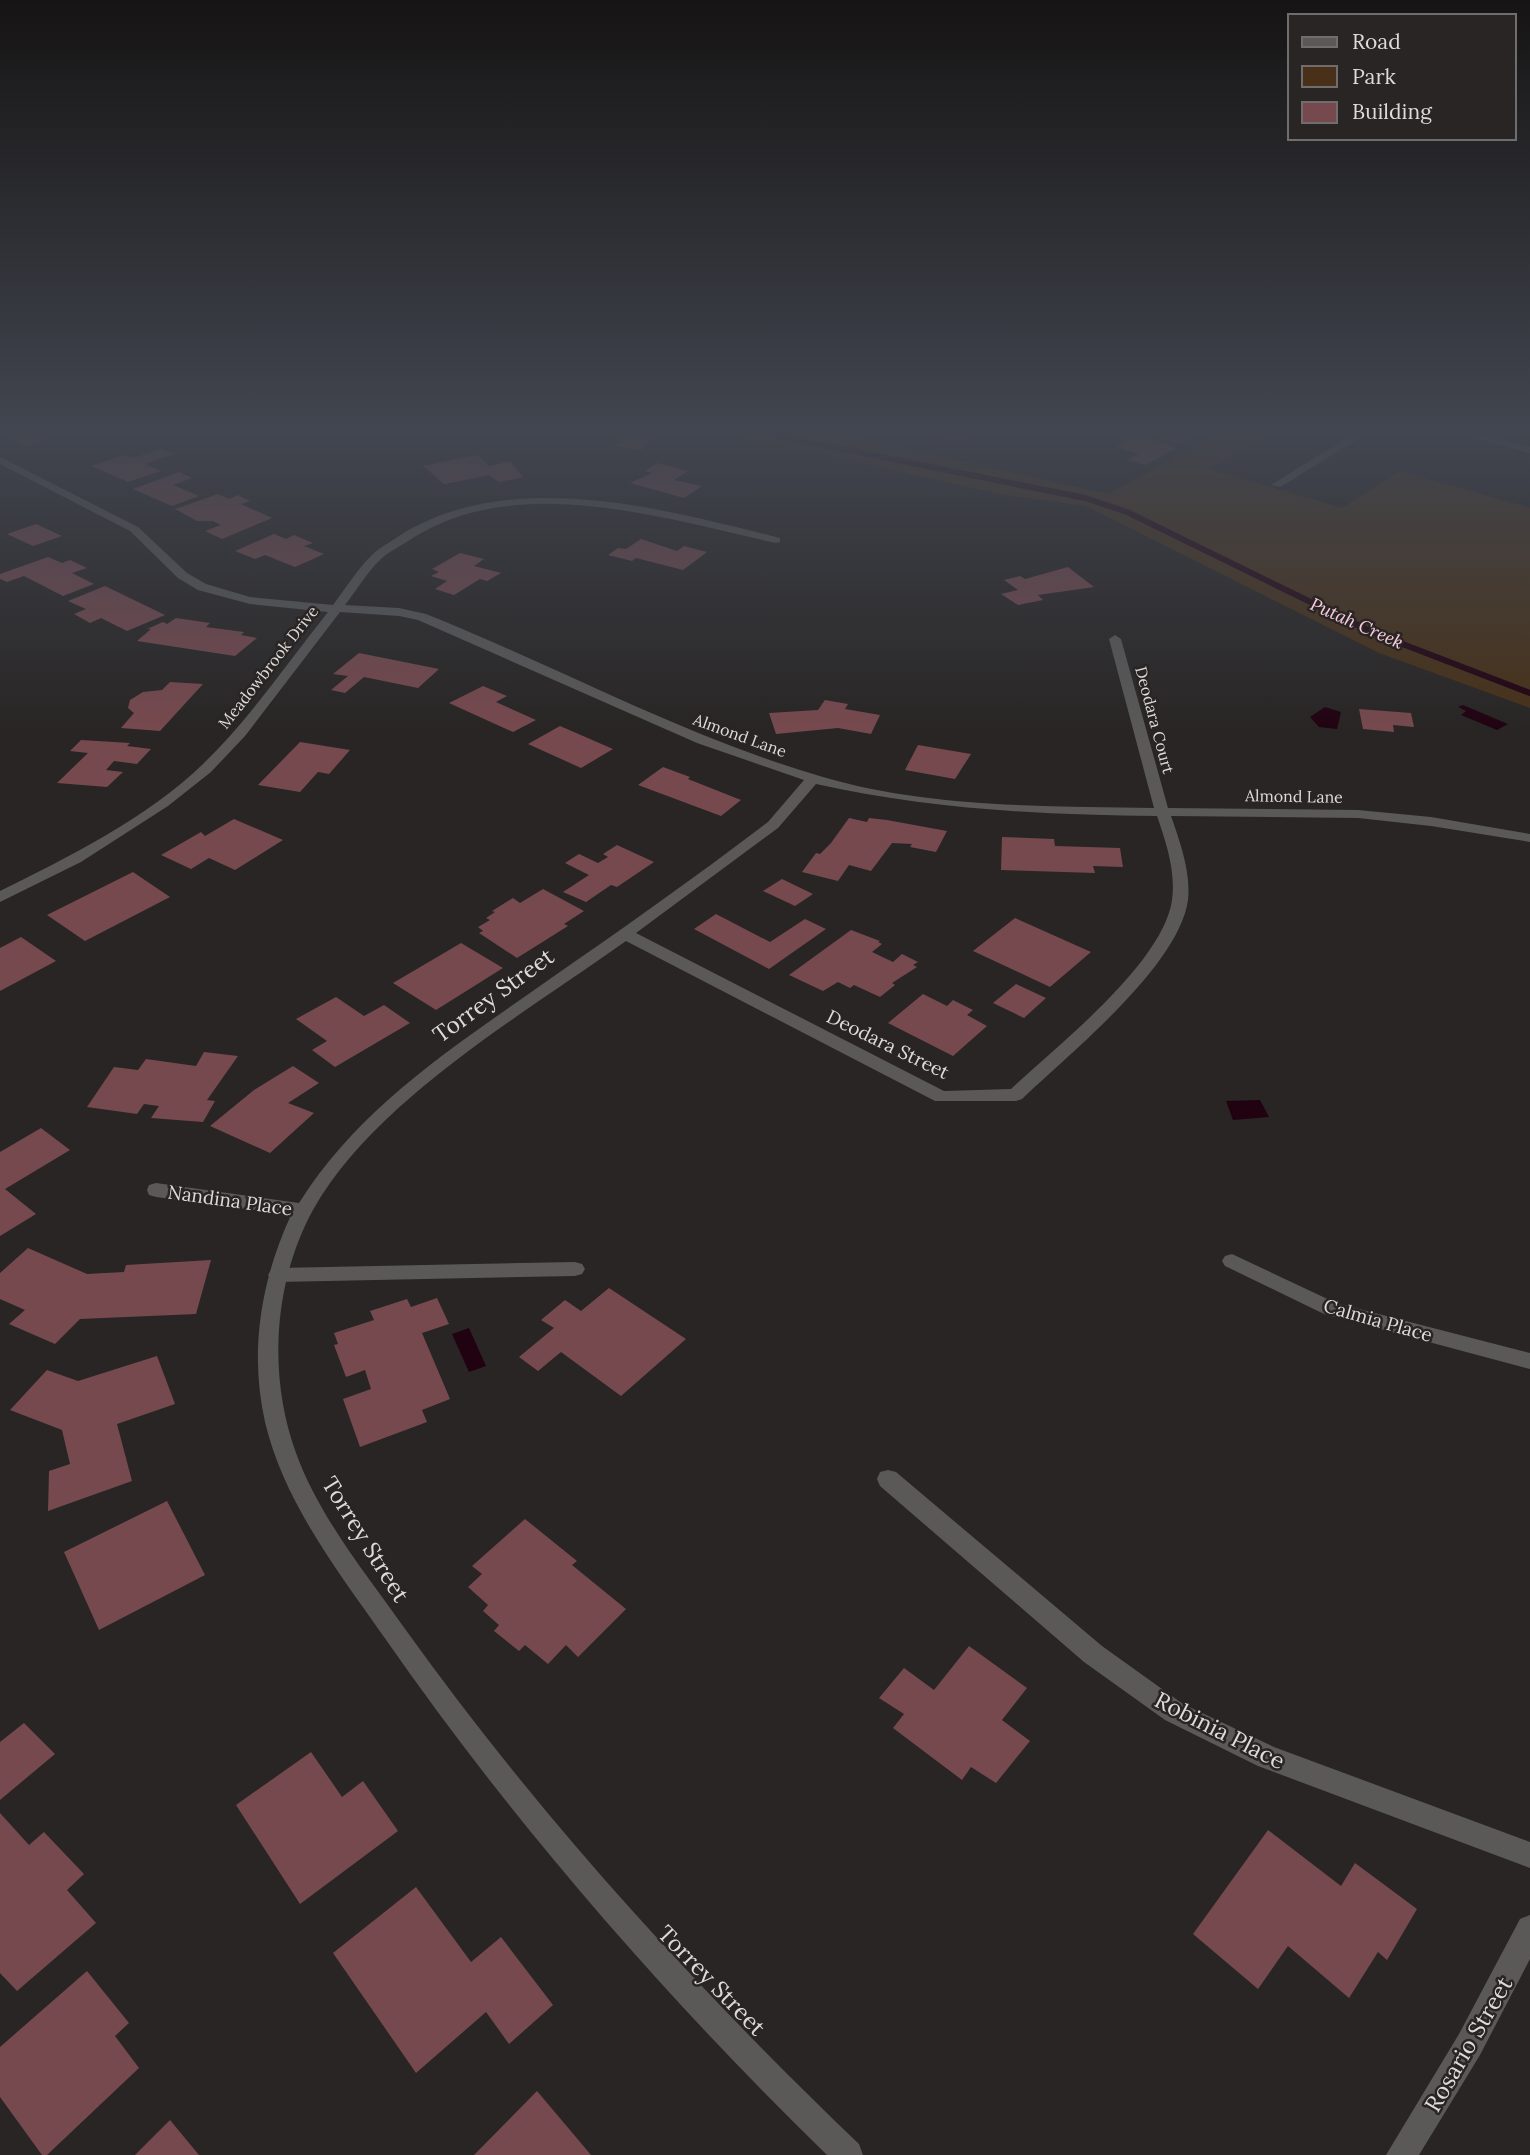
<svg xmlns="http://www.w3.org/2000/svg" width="1530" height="2155" font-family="Lora,serif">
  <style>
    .green { fill: #483118 }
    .water { fill: #210211 }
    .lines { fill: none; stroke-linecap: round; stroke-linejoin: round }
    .stream { stroke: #210211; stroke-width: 6 }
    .building { fill: #76494e }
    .lane { fill: #5a5958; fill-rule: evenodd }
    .street { fill: #5a5958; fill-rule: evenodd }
    .labels { text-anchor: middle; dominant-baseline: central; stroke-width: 5; stroke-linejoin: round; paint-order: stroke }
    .far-street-label { font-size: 16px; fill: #dddada; stroke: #282524 }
    .far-water-label { font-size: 18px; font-style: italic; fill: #facddf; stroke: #282524 }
    .street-label { font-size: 19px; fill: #dddada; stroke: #282524 }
    .near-street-label { font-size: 23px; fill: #dddada; stroke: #282524 }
  </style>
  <rect width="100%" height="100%" fill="#282524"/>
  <path class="green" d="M 686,429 L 816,429 L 1108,494 L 1228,429 L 1282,429 L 1209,469 L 1342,508 L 1400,471 L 1530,508 L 1530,708 L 1379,653 L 1086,506 L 1005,495 L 802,450 Z"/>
  <g class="water">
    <path d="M 1463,705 L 1508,724 L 1497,730 L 1461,715 L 1466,711 L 1458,707 Z"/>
    <path d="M 1325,707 L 1341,712 L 1337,729 L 1319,727 L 1310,717 Z"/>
    <path d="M 1260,1100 L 1269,1117 L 1233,1120 L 1226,1101 Z"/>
    <path d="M 469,1328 L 486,1366 L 469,1372 L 452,1334 Z"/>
  </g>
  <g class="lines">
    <path class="stream" d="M 743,429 L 1085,498 L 1127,512 L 1374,633 L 1530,693"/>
  </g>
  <g class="building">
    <path d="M 19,429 L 67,429 L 72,431 L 26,446 L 1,435 Z"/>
    <path d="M 921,429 L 971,429 L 981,431 L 964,442 L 914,434 Z"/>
    <path d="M 1151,429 L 1186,429 L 1193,431 L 1188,434 L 1193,435 L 1179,443 L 1143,433 Z"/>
    <path d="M 625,435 L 652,438 L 642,450 L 614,446 Z"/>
    <path d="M 1133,435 L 1153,440 L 1177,448 L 1145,465 L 1127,460 L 1139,454 L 1115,446 L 1124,444 L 1119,443 Z"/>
    <path d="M 161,449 L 174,454 L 145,464 L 161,471 L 128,482 L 91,466 L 124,455 L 133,458 Z"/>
    <path d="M 477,455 L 489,466 L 510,461 L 523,477 L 499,482 L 489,475 L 444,484 L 423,466 Z"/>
    <path d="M 657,463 L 688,471 L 674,480 L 702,486 L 684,498 L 630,483 L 652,473 L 645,471 Z"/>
    <path d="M 179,472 L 192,478 L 173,485 L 199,496 L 172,506 L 133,489 Z"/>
    <path d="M 218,494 L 229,499 L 238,495 L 250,501 L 241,504 L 272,518 L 222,539 L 205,531 L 221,525 L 213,521 L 197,521 L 175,509 Z"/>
    <path d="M 36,524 L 62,536 L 33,546 L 7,534 Z"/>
    <path d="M 274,534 L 286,539 L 294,535 L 313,543 L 304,546 L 324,554 L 295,567 L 265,555 L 255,559 L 235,551 Z"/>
    <path d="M 641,539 L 677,551 L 684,546 L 707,552 L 683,570 L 636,558 L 632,561 L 608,555 L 618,548 L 626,549 Z"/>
    <path d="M 460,553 L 484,559 L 474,566 L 501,573 L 487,581 L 480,579 L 454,595 L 435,589 L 447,581 L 431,576 L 439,572 L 432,569 Z"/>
    <path d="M 48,557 L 62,563 L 70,560 L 87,568 L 72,573 L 94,584 L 63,596 L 24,576 L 7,582 L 0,579 L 0,574 Z"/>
    <path d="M 1068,567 L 1094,587 L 1038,595 L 1043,600 L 1018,605 L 1001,594 L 1018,590 L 1004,580 L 1020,576 L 1025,579 Z"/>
    <path d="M 105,586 L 165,615 L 127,631 L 101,618 L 90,623 L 74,614 L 86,609 L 68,601 Z"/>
    <path d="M 176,618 L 210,623 L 206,627 L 244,632 L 241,635 L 257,638 L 235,656 L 137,641 L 151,629 L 147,629 L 163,622 L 167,624 Z"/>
    <path d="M 359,653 L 439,669 L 418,688 L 364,677 L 345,693 L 331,690 L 348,676 L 333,674 Z"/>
    <path d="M 170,682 L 203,684 L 160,731 L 121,728 L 134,713 L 128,708 L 130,700 L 143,692 L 162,690 Z"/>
    <path d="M 483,686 L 507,696 L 496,702 L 536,720 L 513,732 L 449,703 Z"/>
    <path d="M 825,700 L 848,704 L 845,709 L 880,715 L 871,734 L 838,728 L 776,734 L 769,713 L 818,710 Z"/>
    <path d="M 1359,709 L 1411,713 L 1414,727 L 1393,725 L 1394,732 L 1363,729 Z"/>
    <path d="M 560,726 L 613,749 L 581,768 L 528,744 Z"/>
    <path d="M 81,740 L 130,743 L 127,746 L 151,749 L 137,764 L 114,761 L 106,770 L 123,772 L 107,787 L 57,783 L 88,753 L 70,751 Z"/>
    <path d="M 300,742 L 350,750 L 329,774 L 318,772 L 300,792 L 258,785 Z"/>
    <path d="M 918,745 L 971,754 L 955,779 L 905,770 Z"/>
    <path d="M 663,767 L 690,777 L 688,779 L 741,800 L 721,816 L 638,785 Z"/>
    <path d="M 849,818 L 867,822 L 869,818 L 887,820 L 947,831 L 936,852 L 910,847 L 912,844 L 892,843 L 871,871 L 849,865 L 838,881 L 802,872 L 816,853 L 820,854 L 831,843 Z"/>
    <path d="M 234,819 L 283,840 L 235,870 L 209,858 L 191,869 L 161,855 L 201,832 L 205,836 Z"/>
    <path d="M 1002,837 L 1054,839 L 1055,846 L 1120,848 L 1123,867 L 1093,866 L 1095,873 L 1001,870 Z"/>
    <path d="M 617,845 L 654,862 L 617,887 L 611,885 L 586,902 L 563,892 L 589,875 L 565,863 L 579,854 L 598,863 L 608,857 L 603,854 Z"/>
    <path d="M 133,872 L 170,897 L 85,941 L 47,915 Z"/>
    <path d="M 782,879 L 813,894 L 795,906 L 763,891 Z"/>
    <path d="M 543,889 L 584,911 L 564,924 L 568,926 L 517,958 L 479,933 L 483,931 L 478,927 L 490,920 L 486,918 L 495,912 L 492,911 L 513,898 L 520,903 Z"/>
    <path d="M 716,914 L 770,942 L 805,919 L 826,929 L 769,969 L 694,929 Z"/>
    <path d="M 1015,918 L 1091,952 L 1050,987 L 973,951 Z"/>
    <path d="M 851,930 L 880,941 L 878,942 L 882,944 L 872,952 L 893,962 L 902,954 L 918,962 L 913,965 L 917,967 L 892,983 L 895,985 L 880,997 L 854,985 L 850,988 L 838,982 L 823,991 L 789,975 Z"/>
    <path d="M 21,937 L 56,961 L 0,991 L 0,948 Z"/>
    <path d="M 461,943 L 503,968 L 436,1010 L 393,983 Z"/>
    <path d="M 1016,984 L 1046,998 L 1024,1018 L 993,1003 Z"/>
    <path d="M 923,994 L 947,1006 L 953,1000 L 973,1010 L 967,1015 L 987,1026 L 953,1056 L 888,1023 Z"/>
    <path d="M 336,997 L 364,1016 L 384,1005 L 410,1023 L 335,1067 L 312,1050 L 327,1041 L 296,1019 Z"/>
    <path d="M 204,1052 L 238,1056 L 207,1100 L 215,1101 L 203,1122 L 151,1118 L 159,1106 L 144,1104 L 137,1114 L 87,1107 L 114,1067 L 138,1070 L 146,1059 L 196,1066 Z"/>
    <path d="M 293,1066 L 319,1083 L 288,1103 L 314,1113 L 270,1153 L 210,1126 L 254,1090 Z"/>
    <path d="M 41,1128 L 70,1150 L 5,1189 L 36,1214 L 0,1236 L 0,1152 Z"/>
    <path d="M 28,1248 L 87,1274 L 124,1272 L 126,1265 L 211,1260 L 196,1314 L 80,1319 L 55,1344 L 9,1324 L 25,1310 L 0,1299 L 0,1273 Z"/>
    <path d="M 609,1288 L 686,1339 L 621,1396 L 561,1352 L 538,1371 L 519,1357 L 554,1328 L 541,1320 L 565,1300 L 581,1311 Z"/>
    <path d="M 437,1298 L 449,1324 L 422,1333 L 450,1399 L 422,1410 L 427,1422 L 360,1447 L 343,1399 L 371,1389 L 365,1370 L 346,1377 L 334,1345 L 338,1344 L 334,1333 L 374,1320 L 370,1311 L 407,1299 L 411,1307 Z"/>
    <path d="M 157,1356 L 175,1404 L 117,1424 L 132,1481 L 48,1511 L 49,1471 L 70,1464 L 62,1430 L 10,1410 L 47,1370 L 78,1381 Z"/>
    <path d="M 167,1501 L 205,1575 L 99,1630 L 64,1552 Z"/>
    <path d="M 525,1519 L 577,1561 L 572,1565 L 626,1609 L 578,1657 L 566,1645 L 548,1664 L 525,1645 L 519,1651 L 494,1631 L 499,1625 L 483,1611 L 488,1605 L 468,1587 L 482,1574 L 472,1566 Z"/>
    <path d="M 969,1646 L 1027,1688 L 1002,1720 L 1030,1741 L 996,1783 L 971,1767 L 962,1780 L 893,1728 L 904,1714 L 879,1698 L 904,1668 L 934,1690 Z"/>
    <path d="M 24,1723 L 55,1754 L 0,1800 L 0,1742 Z"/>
    <path d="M 311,1752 L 342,1797 L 363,1781 L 398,1831 L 300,1904 L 236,1805 Z"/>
    <path d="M 0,1813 L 29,1845 L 44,1832 L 84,1874 L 67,1890 L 96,1923 L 17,1991 L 0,1973 Z"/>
    <path d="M 1268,1830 L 1341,1886 L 1355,1863 L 1417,1909 L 1387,1960 L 1378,1952 L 1349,1998 L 1288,1946 L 1258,1989 L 1193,1934 Z"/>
    <path d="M 416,1887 L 471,1962 L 501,1937 L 553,2005 L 509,2044 L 486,2012 L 416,2073 L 333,1953 Z"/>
    <path d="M 87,1971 L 129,2023 L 115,2036 L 139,2068 L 47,2155 L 42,2155 L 0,2097 L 0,2047 Z"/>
    <path d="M 537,2091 L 591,2155 L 474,2155 Z"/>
    <path d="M 170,2120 L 199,2155 L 135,2155 Z"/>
  </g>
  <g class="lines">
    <path class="lane" d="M 575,1262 L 582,1264 L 585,1269 L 582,1274 L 575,1276 L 278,1282 L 271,1280 L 268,1275 L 271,1270 L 278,1268 Z"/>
    <g class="street">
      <path d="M 1361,429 L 1458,429 L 1530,447 L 1530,453 L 1443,430 L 1412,436 L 1367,434 L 1280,487 L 1271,485 Z"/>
      <path d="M 0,457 L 138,527 L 187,573 L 206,584 L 250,597 L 333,605 C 346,588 358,568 373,554 C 380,547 391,542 399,536 C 508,466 664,509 780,538 L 780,542 L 776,543 C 661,518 515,470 408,541 C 399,547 388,552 381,559 C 367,572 357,590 345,605 L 399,608 L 426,614 C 559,667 685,737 823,777 C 928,808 1045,806 1154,808 L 1109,639 L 1115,635 L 1121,639 L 1168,808 L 1358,810 L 1431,817 L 1530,834 L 1530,842 L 1431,826 L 1358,818 L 1171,816 C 1180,842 1191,872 1188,900 C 1179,966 1070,1053 1022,1099 L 1016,1101 L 935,1101 L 626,941 C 524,1014 375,1100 313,1210 C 273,1283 268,1376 296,1453 C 320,1519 368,1576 408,1633 C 541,1818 694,1986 859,2144 L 863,2155 L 827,2155 C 663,1995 514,1824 384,1637 C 337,1570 284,1502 265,1422 C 249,1351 261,1280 291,1215 L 156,1197 L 149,1195 L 147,1190 L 149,1185 L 156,1183 L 299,1203 C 360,1106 455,1046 547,981 C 622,929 696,877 768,822 L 804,780 L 697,743 L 418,620 L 399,616 L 340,612 L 245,736 L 211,772 L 168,806 L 81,862 L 0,902 L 0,891 C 67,858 149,817 203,764 C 250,719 287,663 328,612 L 250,604 L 198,590 L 178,578 L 130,531 L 0,464 ZM 816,784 C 928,809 1041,815 1157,816 C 1166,842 1176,872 1172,900 C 1163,963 1058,1045 1011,1089 L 944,1091 L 636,933 L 778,828 Z"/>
      <path d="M 1232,1254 L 1336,1303 L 1530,1353 L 1530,1369 L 1324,1314 L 1225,1266 L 1222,1261 L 1225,1256 Z"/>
      <path d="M 888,1470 L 896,1472 L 1102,1646 L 1183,1704 L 1274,1747 L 1530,1842 L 1530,1868 L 1258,1766 L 1165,1720 L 1084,1662 L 880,1486 L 877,1479 L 880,1472 Z"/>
      <path d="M 1530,1915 L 1530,1959 L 1480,2055 L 1419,2155 L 1386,2155 L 1459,2034 L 1520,1919 Z"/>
    </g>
  </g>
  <linearGradient id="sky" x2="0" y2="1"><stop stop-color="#161414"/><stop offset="0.59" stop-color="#424650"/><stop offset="1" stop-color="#424650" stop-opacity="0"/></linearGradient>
  <rect width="1530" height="731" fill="url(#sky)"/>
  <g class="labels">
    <g class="far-street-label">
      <text transform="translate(268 667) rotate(-52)">Meadowbrook Drive</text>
      <text transform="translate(1155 720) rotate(75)">Deodara Court</text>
      <text transform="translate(740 735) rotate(20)">Almond Lane</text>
      <text transform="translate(1294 796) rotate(1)">Almond Lane</text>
    </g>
    <g class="far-water-label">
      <text transform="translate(1357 623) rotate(24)">Putah Creek</text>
    </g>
    <g class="street-label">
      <text transform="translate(888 1044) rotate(26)">Deodara Street</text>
      <text transform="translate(230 1200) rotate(8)">Nandina Place</text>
      <text transform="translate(1378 1320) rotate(16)">Calmia Place</text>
    </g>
    <g class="near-street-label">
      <text transform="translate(493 995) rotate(-36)">Torrey Street</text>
      <text transform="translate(366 1539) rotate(58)">Torrey Street</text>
      <text transform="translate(1220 1730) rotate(27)">Robinia Place</text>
      <text transform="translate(712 1980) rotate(46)">Torrey Street</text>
      <text transform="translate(1468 2044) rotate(-60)">Rosario Street</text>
    </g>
  </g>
  <rect x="1288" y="14" width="228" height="126" fill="#282524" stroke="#706d6d" stroke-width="2"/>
  <rect x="1302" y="37" width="35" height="10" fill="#5a5958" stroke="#706d6d" stroke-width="2"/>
  <text x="1352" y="49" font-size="21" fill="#dddada">Road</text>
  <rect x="1302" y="66" width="35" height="21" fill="#483118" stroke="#706d6d" stroke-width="2"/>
  <text x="1352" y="84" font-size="21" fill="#dddada">Park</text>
  <rect x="1302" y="102" width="35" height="21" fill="#76494e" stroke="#706d6d" stroke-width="2"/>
  <text x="1352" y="119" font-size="21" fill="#dddada">Building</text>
</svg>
